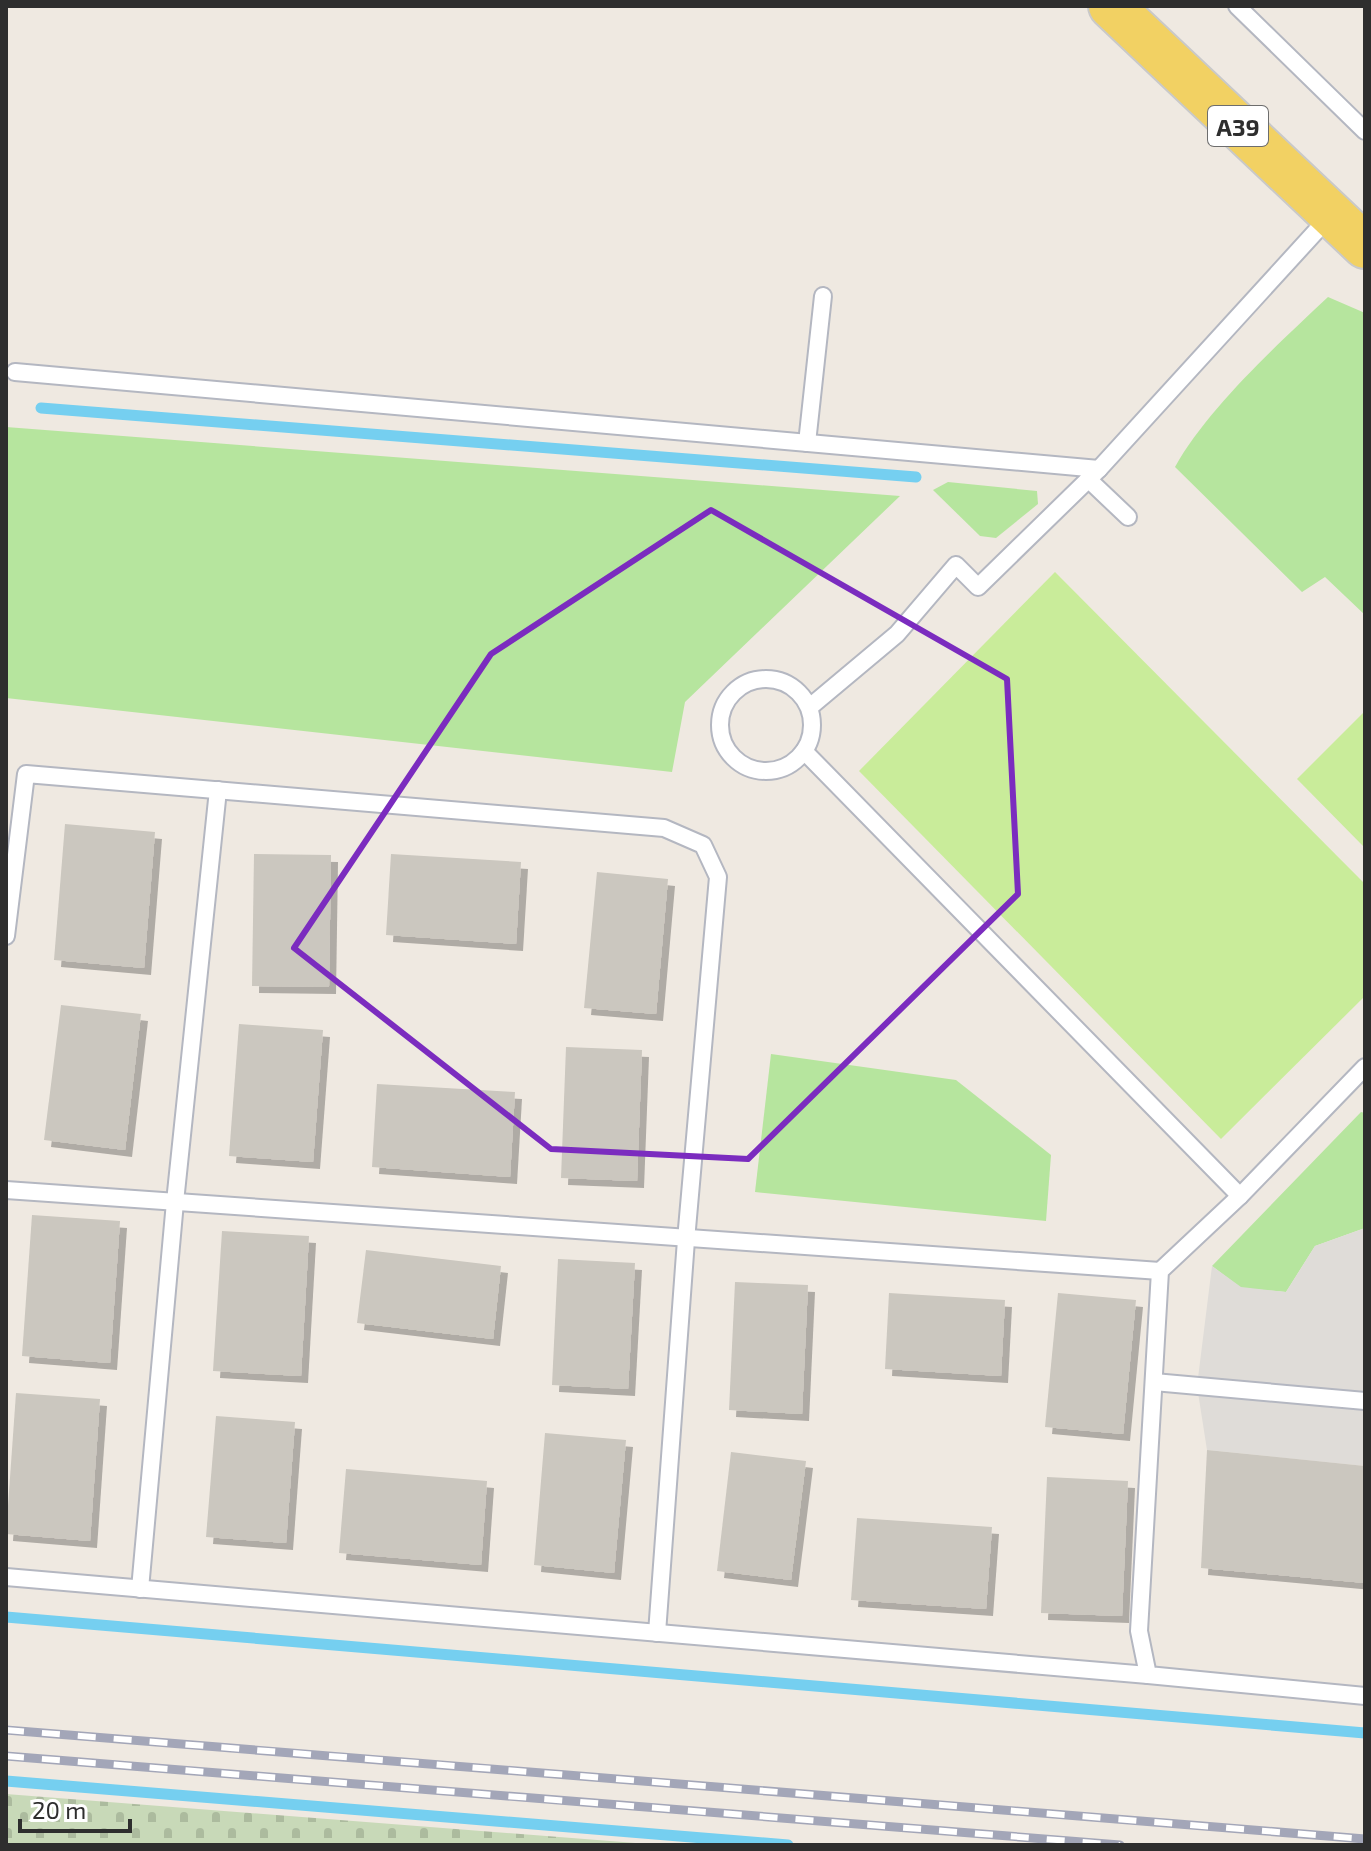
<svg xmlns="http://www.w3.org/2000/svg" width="1371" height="1851" font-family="'Exo 2',sans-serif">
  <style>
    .grass { fill: #b6e59e }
    .cemetery { fill: url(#cemetery-stones) }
    .pitch { fill: #c9ec9a }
    .plaza { fill: #dfdcd8 }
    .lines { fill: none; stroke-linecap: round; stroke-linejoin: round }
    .stream { stroke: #75cff0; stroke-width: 11 }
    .building { fill: #cbc7bf; filter: url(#shadow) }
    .lane-casing { stroke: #b4b7c1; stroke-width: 20 }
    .primary-casing { stroke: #c9c9c9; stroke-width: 48 }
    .lane { stroke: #fff; stroke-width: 16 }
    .primary { stroke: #f2d163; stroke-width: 44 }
    .rail-casing { stroke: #a3a6b8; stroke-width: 9 }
    .rail { stroke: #fff; stroke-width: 6; stroke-dasharray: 18; stroke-linecap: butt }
    .marked { fill: none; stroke: #7b2cbf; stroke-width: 6; stroke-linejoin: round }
    .labels { text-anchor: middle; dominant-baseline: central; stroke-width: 8; stroke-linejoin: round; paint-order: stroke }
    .shield { fill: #fff; stroke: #6d6d6d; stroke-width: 2 }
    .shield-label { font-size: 24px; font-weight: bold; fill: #2e2e2e }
  </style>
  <defs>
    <pattern id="cemetery-stones" width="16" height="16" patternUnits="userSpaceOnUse" patternTransform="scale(2)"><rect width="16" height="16" fill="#c8d9b8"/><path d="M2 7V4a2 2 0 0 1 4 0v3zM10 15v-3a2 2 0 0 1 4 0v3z" fill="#acbb9e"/></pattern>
    <filter id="shadow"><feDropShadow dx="7" dy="7" stdDeviation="0" flood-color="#0004"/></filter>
  </defs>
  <rect width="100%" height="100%" fill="#efe9e1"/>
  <g class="grass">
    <path d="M 1328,297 L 1365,313 L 1365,615 L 1325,577 L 1302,592 L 1175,467 C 1208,408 1278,344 1328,297 Z"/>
    <path d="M 6,427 L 900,496 L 685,702 L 672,772 L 6,698 Z"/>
    <path d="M 948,482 L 1037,491 L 1038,504 L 996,538 L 980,536 L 933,490 Z"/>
    <path d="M 771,1054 L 956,1080 L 1051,1155 L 1046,1221 L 755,1192 Z"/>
    <path d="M 1361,1112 L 1365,1113 L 1365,1228 L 1315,1246 L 1286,1292 L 1241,1288 L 1212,1266 Z"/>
  </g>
  <path class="cemetery" d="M 6,1794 L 661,1845 L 6,1845 Z"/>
  <g class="pitch">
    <path d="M 1055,572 L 1365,884 L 1365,996 L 1221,1139 L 859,771 Z"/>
    <path d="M 1365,711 L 1365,848 L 1297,779 Z"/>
  </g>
  <path class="plaza" d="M 1365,1228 L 1365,1466 L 1207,1450 L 1197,1386 L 1212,1266 L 1241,1287 L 1286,1292 L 1315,1246 Z"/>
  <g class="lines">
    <g class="stream">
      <path d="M 41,408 L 916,477"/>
      <path d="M 6,1617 L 1365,1733"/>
      <path d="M 6,1781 L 788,1845"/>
    </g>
  </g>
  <g class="building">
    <path d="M 65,824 L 155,832 L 144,968 L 54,960 Z"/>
    <path d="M 254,854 L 331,855 L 329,987 L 252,986 Z"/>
    <path d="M 391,854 L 521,862 L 516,944 L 386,935 Z"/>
    <path d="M 597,872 L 668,879 L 656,1014 L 584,1008 Z"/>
    <path d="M 61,1005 L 141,1014 L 125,1150 L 44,1140 Z"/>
    <path d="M 239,1024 L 323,1030 L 313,1162 L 229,1156 Z"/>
    <path d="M 566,1047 L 642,1050 L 637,1181 L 561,1178 Z"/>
    <path d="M 377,1084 L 515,1092 L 510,1177 L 372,1167 Z"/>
    <path d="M 32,1215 L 120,1221 L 110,1363 L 22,1356 Z"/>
    <path d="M 222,1231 L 309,1236 L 301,1376 L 213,1371 Z"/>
    <path d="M 366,1250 L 501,1266 L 493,1339 L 357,1323 Z"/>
    <path d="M 558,1259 L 635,1263 L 628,1389 L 552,1385 Z"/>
    <path d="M 735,1282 L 808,1285 L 802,1414 L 729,1410 Z"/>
    <path d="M 889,1293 L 1005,1300 L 1001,1376 L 885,1369 Z"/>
    <path d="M 1058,1293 L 1136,1300 L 1123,1434 L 1045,1427 Z"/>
    <path d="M 16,1393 L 100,1399 L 90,1541 L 6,1534 Z"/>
    <path d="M 216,1416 L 295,1422 L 286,1543 L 206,1537 Z"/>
    <path d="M 545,1433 L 626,1440 L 614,1573 L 534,1565 Z"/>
    <path d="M 1207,1450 L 1365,1466 L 1365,1583 L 1201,1568 Z"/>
    <path d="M 731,1452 L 806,1461 L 791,1580 L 717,1571 Z"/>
    <path d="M 346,1469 L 487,1481 L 481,1565 L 339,1553 Z"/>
    <path d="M 1047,1477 L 1128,1481 L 1122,1616 L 1041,1613 Z"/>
    <path d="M 857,1518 L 992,1527 L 986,1609 L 851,1600 Z"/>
  </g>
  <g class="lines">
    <defs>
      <g id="lane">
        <path d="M 1237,6 L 1365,131"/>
        <path d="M 15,372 L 1099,469"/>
        <path d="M 807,443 L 823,296"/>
        <path d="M 1088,479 L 1128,517"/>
        <circle cx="766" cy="725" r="46"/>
        <path d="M 811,706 L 897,634 L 956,565 L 978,587 L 1099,469 L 1330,216"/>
        <path d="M 804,751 L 1240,1196 L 1365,1067"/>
        <path d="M 6,936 L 26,774 L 664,828 L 703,845 L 718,877 L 686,1240 L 657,1633"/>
        <path d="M 6,1190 L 1160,1271"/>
        <path d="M 1240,1196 L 1160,1271 L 1139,1631 L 1148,1675 L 1365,1696"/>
        <path d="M 1154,1382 L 1365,1401"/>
        <path d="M 6,1577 L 1148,1675"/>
        <path d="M 140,1589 L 175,1202 L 218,790"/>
      </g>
      <path id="primary" d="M 1111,6 L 1365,246"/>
    </defs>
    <use href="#lane" class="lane-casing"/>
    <use href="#primary" class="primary-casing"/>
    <use href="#lane" class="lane"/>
    <use href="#primary" class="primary"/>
    <defs>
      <g id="rail">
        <path d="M 6,1730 L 1365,1839"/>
        <path d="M 6,1756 L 1120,1845"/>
      </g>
    </defs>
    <use href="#rail" class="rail-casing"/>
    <use href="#rail" class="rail"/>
  </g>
  <path class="marked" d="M 711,510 L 1007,679 L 1018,894 L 748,1159 L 551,1149 L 294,948 L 491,654 Z"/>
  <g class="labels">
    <rect class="shield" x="1208" y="106" width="60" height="40" rx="6"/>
    <g class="shield-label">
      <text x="1238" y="126">A39</text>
    </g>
  </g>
  <rect width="1371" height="1851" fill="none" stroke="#2e2e2e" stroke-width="16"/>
  <path d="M20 1819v12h110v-12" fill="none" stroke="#2e2e2e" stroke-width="4"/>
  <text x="32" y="1819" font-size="24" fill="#2e2e2e" stroke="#ffffff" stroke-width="6" paint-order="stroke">20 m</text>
</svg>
